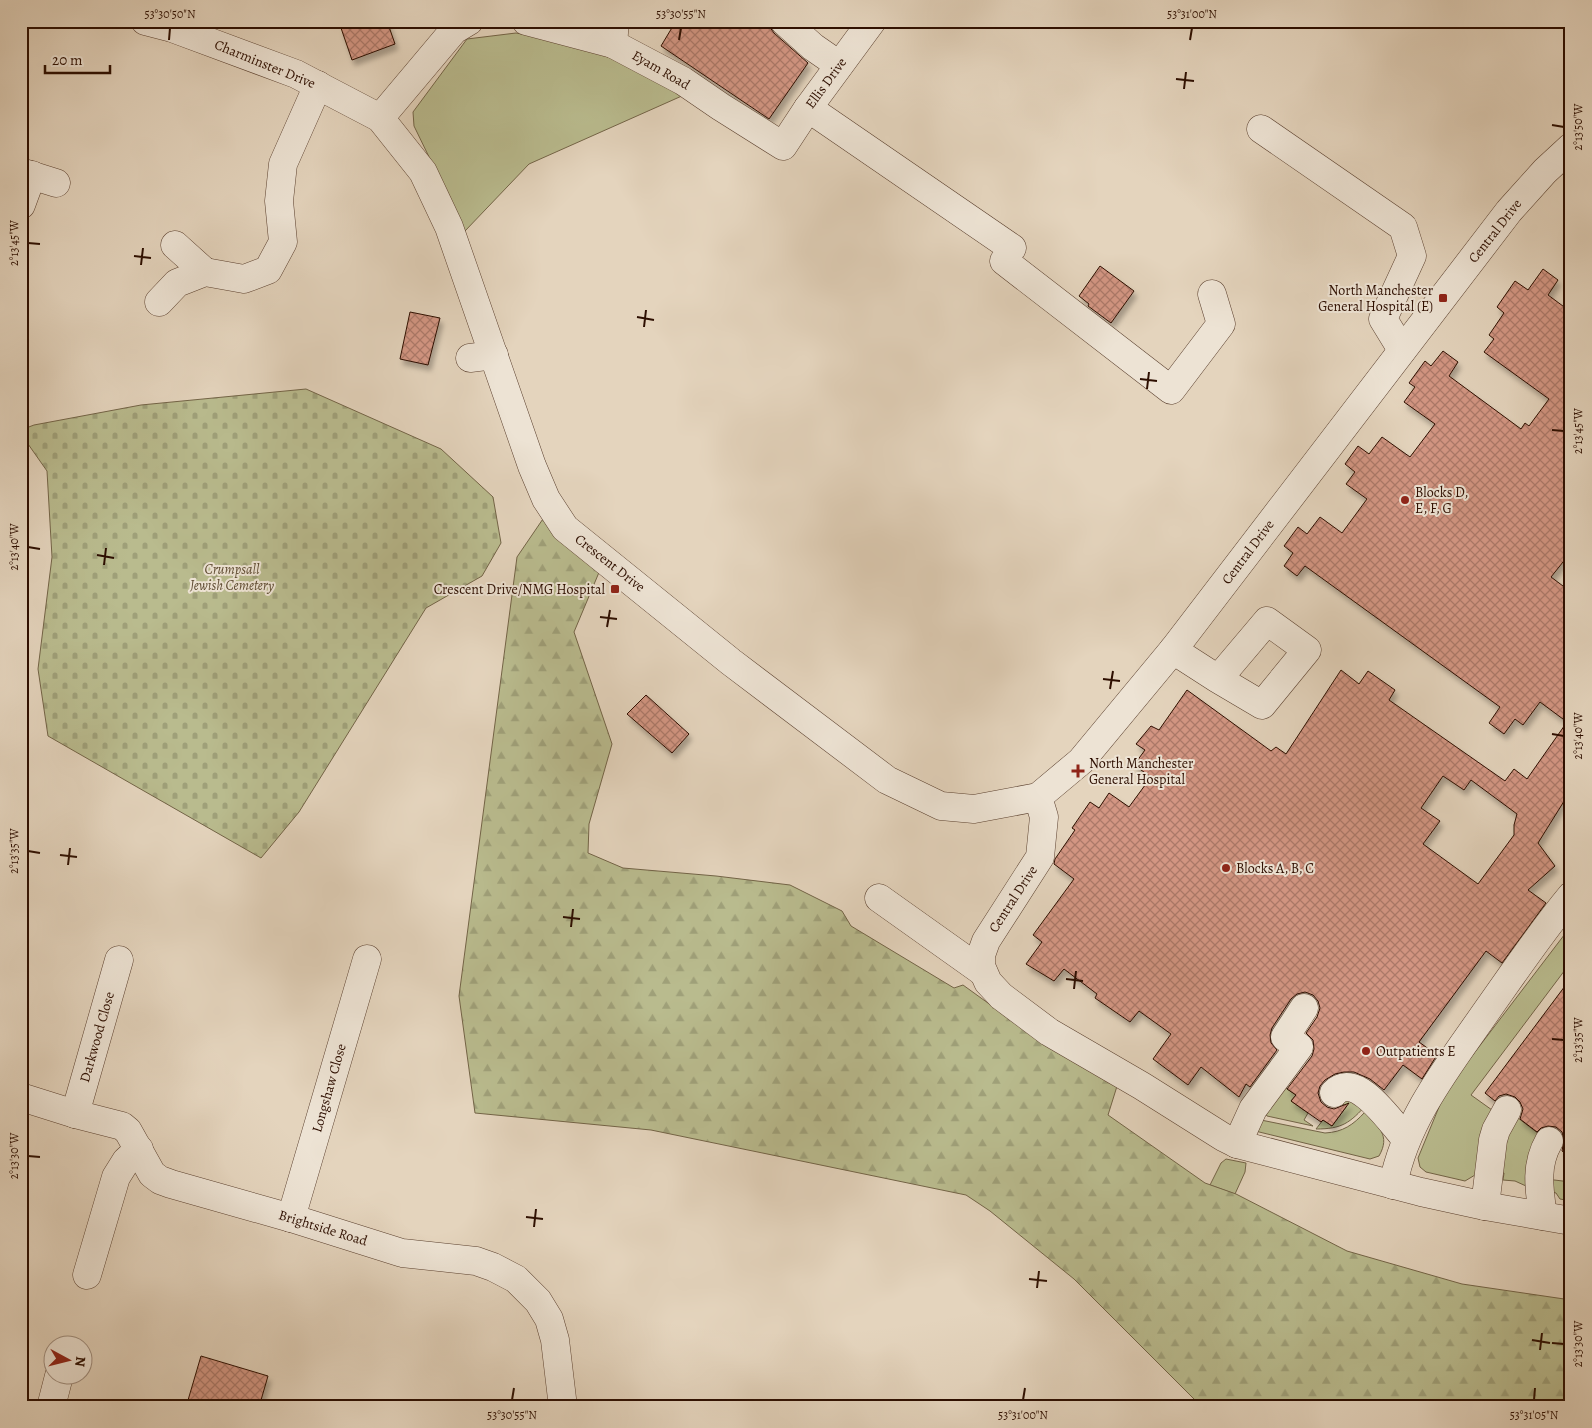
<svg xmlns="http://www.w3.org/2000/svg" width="1592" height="1428" font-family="Alegreya,serif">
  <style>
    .green { fill: #b9bb8e; stroke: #736447 }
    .forest { fill: url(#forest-firs); stroke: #736447 }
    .cemetery { fill: url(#cemetery-stones); stroke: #736447 }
    .building { fill: url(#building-cross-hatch); stroke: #2d0e00; fill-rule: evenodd; filter: url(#shadow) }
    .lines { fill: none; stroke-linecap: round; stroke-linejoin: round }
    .minor-casing { stroke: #5b402f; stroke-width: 29 }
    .minor { stroke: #ede3d4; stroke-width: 28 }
    .ticks { fill: none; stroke: #2d0e00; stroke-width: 2 }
    .poi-dot { fill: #8f2418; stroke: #ede3d4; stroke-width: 2 }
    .labels { text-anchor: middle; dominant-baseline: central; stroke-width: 4; stroke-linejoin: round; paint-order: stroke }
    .street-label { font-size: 14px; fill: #2d0e00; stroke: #ede3d4 }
    .poi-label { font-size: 14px; fill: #2d0e00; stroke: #ede3d4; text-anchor: start }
    .park-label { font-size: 14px; font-style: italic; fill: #5e4b32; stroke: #ede3d4 }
    .neatline { fill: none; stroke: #2d0e00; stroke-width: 2 }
    .ticks-label { font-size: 12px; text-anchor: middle; fill: #2d0e00 }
  </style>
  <defs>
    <pattern id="forest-firs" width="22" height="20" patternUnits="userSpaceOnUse" patternTransform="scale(1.25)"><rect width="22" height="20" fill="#b9bb8e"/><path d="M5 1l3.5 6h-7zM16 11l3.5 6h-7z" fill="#9fa079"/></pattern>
    <pattern id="cemetery-stones" width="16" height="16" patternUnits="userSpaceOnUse" patternTransform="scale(1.25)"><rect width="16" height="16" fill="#b9bb8e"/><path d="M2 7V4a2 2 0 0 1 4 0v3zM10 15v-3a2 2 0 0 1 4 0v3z" fill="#9fa079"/></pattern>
    <pattern id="building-cross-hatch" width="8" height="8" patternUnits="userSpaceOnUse" patternTransform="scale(1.25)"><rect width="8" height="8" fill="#d39683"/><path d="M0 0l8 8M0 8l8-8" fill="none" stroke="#ac7969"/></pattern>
    <filter id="shadow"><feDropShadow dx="3" dy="5.5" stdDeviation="2.5" flood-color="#0004"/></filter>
  </defs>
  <rect width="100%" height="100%" fill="#e4d4bd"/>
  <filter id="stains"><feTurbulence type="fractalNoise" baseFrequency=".004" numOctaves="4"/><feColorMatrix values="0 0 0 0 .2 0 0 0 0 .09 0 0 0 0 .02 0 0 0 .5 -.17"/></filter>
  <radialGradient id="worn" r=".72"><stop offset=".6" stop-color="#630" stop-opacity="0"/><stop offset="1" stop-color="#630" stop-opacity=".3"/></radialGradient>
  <g class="green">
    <path d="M 516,33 L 550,39 L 600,52 L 684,95 L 529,164 L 465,231 L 414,126 L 413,112 L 467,39 Z"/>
    <path d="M 1571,926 L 1571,962 L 1471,1095 L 1492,1110 C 1476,1135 1481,1149 1475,1175 L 1465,1181 L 1426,1172 L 1420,1167 L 1418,1158 L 1446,1090 Z"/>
    <path d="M 1277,1082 L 1296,1095 L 1291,1101 L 1308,1113 L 1304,1120 L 1313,1126 L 1267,1116 L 1265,1113 Z"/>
    <path d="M 1349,1092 L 1367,1104 C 1350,1123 1342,1129 1316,1129 L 1323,1120 L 1332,1126 L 1346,1107 L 1341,1102 Z"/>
    <path d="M 1365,1112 C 1378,1127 1391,1135 1379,1156 L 1370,1159 L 1251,1130 L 1256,1119 L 1325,1133 C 1343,1132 1353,1125 1365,1112 Z"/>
    <path d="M 1514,1115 L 1543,1137 L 1526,1186 L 1515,1181 L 1503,1180 L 1504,1173 L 1498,1172 Z"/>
    <path d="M 1226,1159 L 1246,1163 L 1245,1172 L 1235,1194 L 1210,1185 L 1221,1163 Z"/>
    <path d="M 1546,1179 L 1571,1182 L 1571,1201 L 1560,1199 L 1556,1193 L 1548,1191 Z"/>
  </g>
  <path class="forest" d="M 547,513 L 600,570 L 574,632 L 612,744 L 589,824 L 588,853 L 623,868 L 716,876 L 790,885 L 842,911 L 851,926 L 954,988 L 963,985 L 999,1011 L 1118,1083 L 1108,1115 L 1205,1183 L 1236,1194 L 1347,1251 L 1462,1284 L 1571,1300 L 1571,1407 L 1202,1407 L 1074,1279 L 990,1211 L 966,1195 L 651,1130 L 475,1113 L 459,996 L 517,557 Z"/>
  <path class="cemetery" d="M 306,389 L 441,449 L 493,497 L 501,543 L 482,576 L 426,608 L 299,812 L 261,858 L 48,736 L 38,669 L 52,557 L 47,471 L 21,434 L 21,430 L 34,425 L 141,405 Z"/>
  <g class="building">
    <path d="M 361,21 L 387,21 L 395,44 L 352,60 L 341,28 Z"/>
    <path d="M 676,21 L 769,21 L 769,26 L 774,33 L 808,63 L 769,119 L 661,46 Z"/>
    <path d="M 1100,266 L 1134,291 L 1111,323 L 1088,306 L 1089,304 L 1079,296 Z"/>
    <path d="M 1543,269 L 1558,280 L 1548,295 L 1571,312 L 1571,552 L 1551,577 L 1571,592 L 1571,790 L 1538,843 L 1555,866 L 1528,890 L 1546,903 L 1502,963 L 1486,951 L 1419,1042 L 1437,1055 L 1422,1079 L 1403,1065 L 1384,1090 L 1370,1079 L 1354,1072 L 1344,1072 L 1335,1074 L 1325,1080 L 1320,1086 L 1318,1093 L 1321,1102 L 1327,1107 L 1334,1109 L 1349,1103 L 1332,1126 L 1323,1120 L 1321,1122 L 1291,1101 L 1296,1095 L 1287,1089 L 1312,1056 L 1314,1049 L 1313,1040 L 1306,1033 L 1317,1017 L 1320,1008 L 1318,1001 L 1313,995 L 1305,992 L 1297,994 L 1291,999 L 1272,1028 L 1270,1035 L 1271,1043 L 1277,1050 L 1250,1087 L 1246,1084 L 1239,1097 L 1201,1067 L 1188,1085 L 1153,1059 L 1171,1034 L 1139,1011 L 1130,1022 L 1095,998 L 1097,994 L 1064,969 L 1054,981 L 1026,964 L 1042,942 L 1033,935 L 1074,879 L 1054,864 L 1055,859 L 1075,830 L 1072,828 L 1090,802 L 1099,808 L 1109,793 L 1129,807 L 1151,777 L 1134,765 L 1145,750 L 1136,744 L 1151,726 L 1159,730 L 1187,690 L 1271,751 L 1276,747 L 1286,754 L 1341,670 L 1359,684 L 1368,671 L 1395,690 L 1389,700 L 1505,781 L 1514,769 L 1527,779 L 1567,722 L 1540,702 L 1523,725 L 1515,719 L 1504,734 L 1489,723 L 1500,707 L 1305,566 L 1297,576 L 1284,566 L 1293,553 L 1284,546 L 1298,527 L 1307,534 L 1320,517 L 1342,533 L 1367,499 L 1346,484 L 1355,472 L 1345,464 L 1358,446 L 1369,454 L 1382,437 L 1410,457 L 1435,424 L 1404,402 L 1415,387 L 1409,383 L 1425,361 L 1431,366 L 1443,351 L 1458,362 L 1449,376 L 1521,429 L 1525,423 L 1529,426 L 1549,399 L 1484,352 L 1494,339 L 1489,335 L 1504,313 L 1497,307 L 1515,281 L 1528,290 ZM 1443,776 L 1464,790 L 1471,780 L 1517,814 L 1514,825 L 1514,835 L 1478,884 L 1423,844 L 1440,821 L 1421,808 Z"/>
    <path d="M 410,312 L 440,318 L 428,365 L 400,359 Z"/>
    <path d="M 646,695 L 689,734 L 672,753 L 627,714 Z"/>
    <path d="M 1571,978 L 1571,1157 L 1562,1151 L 1564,1140 L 1562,1132 L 1556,1127 L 1548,1126 L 1541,1128 L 1537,1132 L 1520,1119 L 1523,1109 L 1520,1102 L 1515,1097 L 1506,1094 L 1499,1096 L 1495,1101 L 1485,1093 Z"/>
    <path d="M 201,1356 L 268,1376 L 259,1407 L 186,1407 Z"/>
  </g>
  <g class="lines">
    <defs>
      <g id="minor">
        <path d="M 145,21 L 172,28 L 296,74 L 380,118 L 423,172 L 449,227 L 532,466 L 546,499 L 565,528 L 731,662 L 887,780 L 941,806 L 974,809 L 1038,797 L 1081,761 L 1173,650 L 1509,211 L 1545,171 L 1571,147"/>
        <path d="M 526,21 L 613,44 L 683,81 L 721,107 L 783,146 L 808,108 L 872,21"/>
        <path d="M 784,21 L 813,47 L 839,65"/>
        <path d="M 613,44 L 615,21"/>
        <path d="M 808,108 L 1012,248"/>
        <path d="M 380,118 L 454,30 L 469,21"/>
        <path d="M 1261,129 L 1403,227 L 1412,256 L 1383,319 L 1402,350"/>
        <path d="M 21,172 L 56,183"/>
        <path d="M 21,205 L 32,175"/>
        <path d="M 175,245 L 205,272"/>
        <path d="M 1004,261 L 1171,390 L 1221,324 L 1212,294"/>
        <path d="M 159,302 L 177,283 L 205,272 L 244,279 L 268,270 L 283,242 L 279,201 L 283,164 L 318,85"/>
        <path d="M 470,358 L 494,355"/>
        <path d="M 1173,650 L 1218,679 L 1267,621 L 1307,650 L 1262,705 L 1218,679"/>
        <path d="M 1038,797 L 1044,817 L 1040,857 L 986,941 L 981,955 L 981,966 L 988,982 L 1001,996 L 1049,1032 L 1142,1086 L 1223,1137 L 1237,1144 L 1421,1192 L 1485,1206 L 1571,1221"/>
        <path d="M 879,898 L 983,972"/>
        <path d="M 1334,1093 C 1356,1069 1392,1124 1406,1139"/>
        <path d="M 21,1097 L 75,1114 L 122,1126 L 128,1131 L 152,1174 L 160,1180 L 171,1184 L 291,1218 L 402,1253 L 476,1261 L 493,1267 L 516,1279 L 538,1301 L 549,1319 L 555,1340 L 563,1407"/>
        <path d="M 75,1114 L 119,960"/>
        <path d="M 1237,1144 L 1253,1109 L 1299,1047 L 1285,1037 L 1304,1008"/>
        <path d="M 1393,1185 C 1406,1118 1450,1064 1488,1009 C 1515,971 1541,932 1571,896"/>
        <path d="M 1485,1206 L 1493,1140 L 1496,1130 L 1507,1110"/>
        <path d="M 1543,1216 C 1539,1189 1535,1165 1549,1141"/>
        <path d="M 291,1218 L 367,959"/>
        <path d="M 87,1275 L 116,1177 L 126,1161 L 139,1149"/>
        <path d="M 51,1407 L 59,1376"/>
      </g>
    </defs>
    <use href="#minor" class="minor-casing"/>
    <use href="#minor" class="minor"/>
  </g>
  <path class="ticks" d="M 169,40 L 170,28M 679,40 L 681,28M 1190,40 L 1192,28M 1176,79 L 1194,81M 1184,89 L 1186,72M 1552,125 L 1564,127M 28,243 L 40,244M 134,256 L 151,258M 141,265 L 143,248M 637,317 L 654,320M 644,327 L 646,310M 1140,379 L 1157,381M 1147,389 L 1149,372M 1552,430 L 1564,431M 28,547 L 40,549M 97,555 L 114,558M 104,565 L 106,548M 600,617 L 617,619M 607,627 L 610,610M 1103,679 L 1120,681M 1110,689 L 1113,671M 1552,734 L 1564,736M 28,851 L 40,853M 60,855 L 77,857M 68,865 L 70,848M 563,917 L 580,919M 571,927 L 573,909M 1066,979 L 1083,981M 1074,989 L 1076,971M 1552,1039 L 1564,1040M 28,1156 L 40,1157M 526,1217 L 543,1219M 534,1227 L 536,1209M 1029,1279 L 1047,1281M 1037,1288 L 1039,1271M 1532,1340 L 1550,1343M 1552,1343 L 1564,1344M 1540,1350 L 1542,1333M 512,1400 L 514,1388M 1023,1400 L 1025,1388M 1534,1400 L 1535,1388"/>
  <g class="poi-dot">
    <rect x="1438" y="293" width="10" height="10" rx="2.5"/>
    <circle cx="1405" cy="500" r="5"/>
    <rect x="610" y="584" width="10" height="10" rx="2.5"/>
    <path d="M1075.5 763.5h5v5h5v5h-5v5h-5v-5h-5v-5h5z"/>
    <circle cx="1226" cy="868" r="5"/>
    <circle cx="1366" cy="1051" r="5"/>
  </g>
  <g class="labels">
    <g class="street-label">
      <text transform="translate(265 64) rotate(22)">Charminster Drive</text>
      <text transform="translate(661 70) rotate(30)">Eyam Road</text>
      <text transform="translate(826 83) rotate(-54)">Ellis Drive</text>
      <text transform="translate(1495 231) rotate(-52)">Central Drive</text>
      <text transform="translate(1248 552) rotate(-53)">Central Drive</text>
      <text transform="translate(610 563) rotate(38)">Crescent Drive</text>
      <text transform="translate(1013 899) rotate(-57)">Central Drive</text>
      <text transform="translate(97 1037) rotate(-74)">Darkwood Close</text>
      <text transform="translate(329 1088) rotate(-74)">Longshaw Close</text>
      <text transform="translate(323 1228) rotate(17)">Brightside Road</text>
    </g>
    <g class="poi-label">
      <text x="1433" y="290" text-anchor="end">North Manchester<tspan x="1433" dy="16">General Hospital (E)</tspan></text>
      <text x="1415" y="492">Blocks D,<tspan x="1415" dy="16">E, F, G</tspan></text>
      <text x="605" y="589" text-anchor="end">Crescent Drive/NMG Hospital</text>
      <text x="1089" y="763">North Manchester<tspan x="1089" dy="16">General Hospital</tspan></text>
      <text x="1236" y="868">Blocks A, B, C</text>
      <text x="1376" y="1051">Outpatients E</text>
    </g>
    <g class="park-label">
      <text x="232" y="569">Crumpsall<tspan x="232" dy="16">Jewish Cemetery</tspan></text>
    </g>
  </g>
  <rect width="1592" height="1428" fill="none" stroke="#e4d4bd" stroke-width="55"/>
  <g transform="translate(68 1360) rotate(97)"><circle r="24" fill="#ede3d4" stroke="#a08e7f"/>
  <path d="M0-4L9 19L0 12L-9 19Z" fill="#8f2418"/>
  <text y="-8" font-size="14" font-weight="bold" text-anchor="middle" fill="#2d0e00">N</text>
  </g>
  <path d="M45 65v8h65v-8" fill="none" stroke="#2d0e00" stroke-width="2.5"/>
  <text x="52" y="65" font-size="15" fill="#2d0e00" stroke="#ede3d4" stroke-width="4" paint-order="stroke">20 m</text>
  <rect x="28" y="28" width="1536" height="1372" class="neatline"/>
  <g class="ticks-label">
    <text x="170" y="18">53°30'50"N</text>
    <text x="681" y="18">53°30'55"N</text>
    <text x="1192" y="18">53°31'00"N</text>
    <text transform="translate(1578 127) rotate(-90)" y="4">2°13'50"W</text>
    <text transform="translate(14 243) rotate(-90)" y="4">2°13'45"W</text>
    <text transform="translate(1578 431) rotate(-90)" y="4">2°13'45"W</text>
    <text transform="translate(14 547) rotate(-90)" y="4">2°13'40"W</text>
    <text transform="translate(1578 736) rotate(-90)" y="4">2°13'40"W</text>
    <text transform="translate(14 851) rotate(-90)" y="4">2°13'35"W</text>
    <text transform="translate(1578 1040) rotate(-90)" y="4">2°13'35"W</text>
    <text transform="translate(14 1156) rotate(-90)" y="4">2°13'30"W</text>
    <text transform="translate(1578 1344) rotate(-90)" y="4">2°13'30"W</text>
    <text x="512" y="1419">53°30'55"N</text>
    <text x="1023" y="1419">53°31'00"N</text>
    <text x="1534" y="1419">53°31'05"N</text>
  </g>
  <rect width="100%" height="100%" filter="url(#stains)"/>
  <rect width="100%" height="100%" fill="url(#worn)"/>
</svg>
